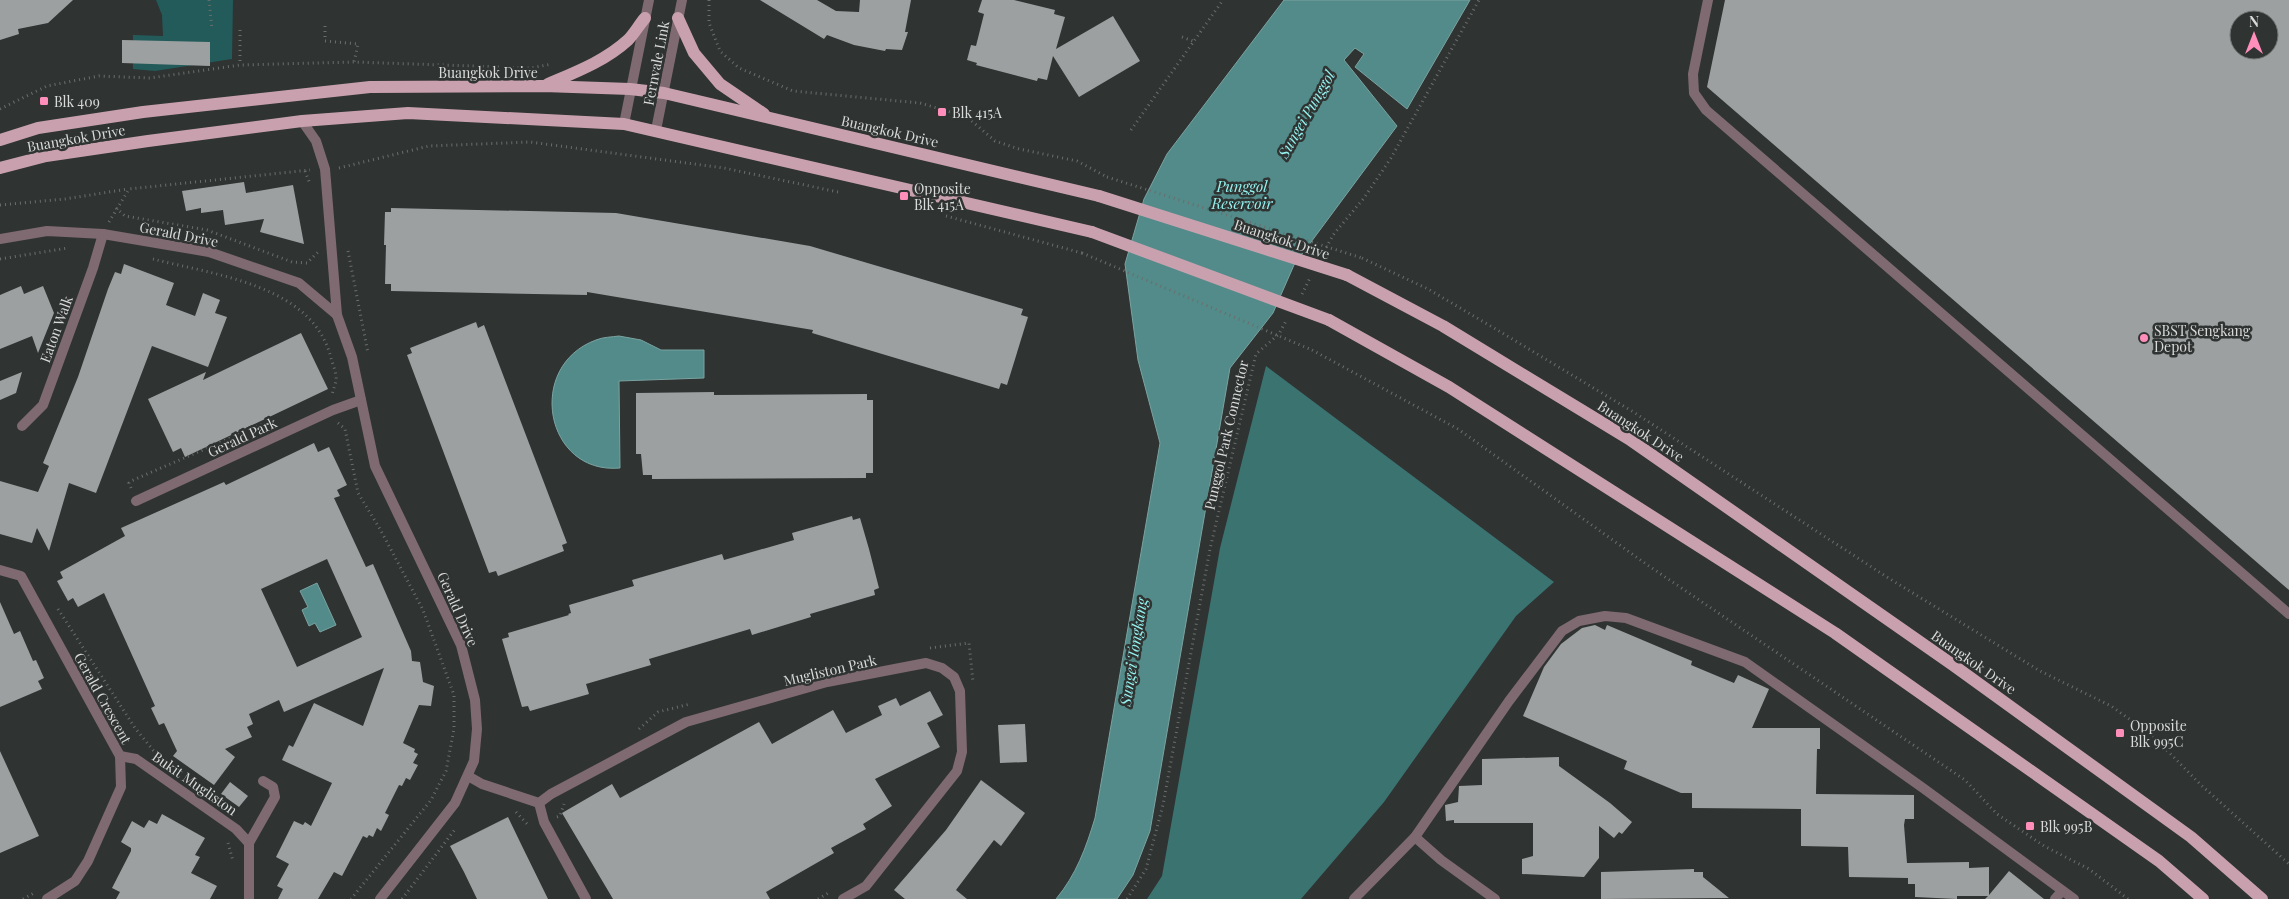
<svg xmlns="http://www.w3.org/2000/svg" width="2289" height="899" font-family="'Playfair Display',serif">
  <style>
    .green { fill: #225b5a }
    .forest { fill: #3b7371 }
    .water { fill: #528b89; stroke: #7aa3a1 }
    .building { fill: #9ca0a0; fill-rule: evenodd }
    .lines { fill: none; stroke-linecap: round; stroke-linejoin: round }
    .path { stroke: #6b6e6d; stroke-width: 3; stroke-dasharray: 1 4; stroke-linecap: butt }
    .service { stroke: #7e6a70; stroke-width: 10 }
    .minor { stroke: #7e6a70; stroke-width: 10 }
    .primary { stroke: #c9a1ae; stroke-width: 12 }
    .path-bridge { stroke: #6b6e6d; stroke-width: 3; stroke-dasharray: 1 4; stroke-linecap: butt }
    .primary-bridge { stroke: #c9a1ae; stroke-width: 12 }
    .poi-dot { fill: #ff8eba; stroke: #2f3332; stroke-width: 2 }
    .labels { text-anchor: middle; dominant-baseline: central; stroke-width: 5; stroke-linejoin: round; paint-order: stroke }
    .street-label { font-size: 14px; fill: #d9dbda; stroke: #2f3332 }
    .poi-label { font-size: 14px; fill: #d9dbda; stroke: #2f3332; text-anchor: start }
    .water-label { font-size: 15px; font-style: italic; fill: #94f2ef; stroke: #2f3332 }
  </style>
  <rect width="100%" height="100%" fill="#2f3332"/>
  <path class="green" d="M 156,0 L 233,0 L 232,59 L 155,71 L 133,69 L 133,35 L 163,36 L 162,15 Z"/>
  <path class="forest" d="M 1266,366 L 1554,582 L 1516,616 L 1384,802 L 1301,899 L 1147,899 L 1162,876 L 1220,548 Z"/>
  <g class="water">
    <path d="M 1284,0 L 1470,0 L 1407,109 L 1355,67 L 1364,54 L 1355,48 L 1344,60 L 1397,126 L 1294,265 L 1273,313 L 1230,368 L 1150,831 L 1133,875 L 1117,899 L 1056,899 C 1076,875 1086,848 1095,818 L 1160,443 L 1138,360 L 1125,264 L 1144,199 L 1167,154 Z"/>
    <path d="M 619,336 L 641,340 L 661,350 L 704,350 L 704,378 L 619,381 L 620,468 C 545,475 525,366 596,340 C 603,337 612,337 619,336 Z"/>
    <path d="M 317,583 L 336,625 L 320,632 L 315,623 L 309,626 L 302,610 L 308,607 L 300,591 Z"/>
  </g>
  <g class="building">
    <path d="M 0,0 L 73,0 L 48,23 L 18,29 L 19,34 L 0,40 Z"/>
    <path d="M 760,0 L 817,0 L 836,11 L 859,12 L 860,0 L 911,0 L 905,32 L 908,32 L 902,50 L 886,49 L 885,51 L 854,45 L 827,35 L 824,39 Z"/>
    <path d="M 982,0 L 1014,0 L 1055,10 L 1054,14 L 1065,17 L 1056,49 L 1113,16 L 1140,61 L 1079,97 L 1053,56 L 1047,80 L 1038,78 L 1037,81 L 976,65 L 977,63 L 967,60 L 971,45 L 976,46 L 984,14 L 978,12 Z"/>
    <path d="M 1725,0 L 2289,0 L 2289,590 L 1707,87 ZM 2239,20 L 2269,20 L 2269,50 L 2239,50 Z"/>
    <path d="M 122,40 L 210,42 L 210,66 L 122,63 Z"/>
    <path d="M 244,182 L 246,193 L 293,185 L 304,244 L 260,232 L 264,219 L 225,225 L 223,210 L 201,213 L 201,208 L 186,211 L 182,191 Z"/>
    <path d="M 391,208 L 616,213 L 810,246 L 1023,309 L 1021,315 L 1028,317 L 1007,385 L 1001,383 L 999,389 L 812,333 L 813,330 L 587,292 L 587,295 L 391,291 L 391,284 L 385,284 L 386,245 L 384,245 L 385,212 L 391,212 Z"/>
    <path d="M 124,264 L 174,283 L 166,305 L 195,316 L 203,293 L 220,300 L 215,313 L 227,317 L 208,367 L 152,346 L 96,493 L 69,483 L 49,551 L 37,528 L 32,543 L 0,534 L 0,481 L 38,492 L 49,466 L 43,463 L 78,377 L 108,289 L 115,272 L 121,274 Z"/>
    <path d="M 21,286 L 24,294 L 43,286 L 54,313 L 38,353 L 32,336 L 0,349 L 0,295 Z"/>
    <path d="M 476,322 L 478,328 L 484,325 L 567,543 L 562,545 L 564,551 L 498,576 L 496,571 L 489,573 L 407,355 L 412,353 L 410,348 Z"/>
    <path d="M 301,333 L 328,389 L 185,457 L 181,448 L 173,452 L 148,399 L 206,372 L 203,380 Z"/>
    <path d="M 22,372 L 16,393 L 0,400 L 0,381 Z"/>
    <path d="M 714,392 L 714,395 L 867,394 L 867,400 L 873,400 L 873,473 L 866,473 L 866,478 L 652,479 L 652,475 L 643,475 L 641,454 L 636,454 L 636,393 Z"/>
    <path d="M 314,443 L 318,452 L 329,447 L 347,485 L 337,490 L 340,496 L 334,498 L 366,567 L 373,564 L 411,651 L 412,661 L 420,662 L 423,682 L 434,686 L 431,706 L 419,705 L 403,743 L 415,749 L 414,752 L 418,754 L 413,763 L 418,765 L 410,780 L 406,778 L 402,786 L 399,785 L 385,813 L 389,815 L 381,831 L 377,828 L 373,837 L 369,835 L 367,838 L 363,836 L 342,876 L 334,872 L 318,899 L 278,899 L 283,889 L 277,886 L 289,864 L 276,857 L 294,821 L 303,825 L 305,822 L 311,826 L 332,783 L 282,760 L 289,745 L 293,747 L 314,703 L 363,726 L 384,668 L 284,712 L 279,700 L 249,714 L 253,724 L 247,727 L 252,737 L 225,749 L 235,757 L 214,785 L 173,756 L 177,751 L 164,723 L 159,725 L 151,708 L 155,706 L 104,593 L 78,607 L 73,598 L 68,601 L 57,581 L 63,578 L 60,572 L 125,536 L 121,528 L 224,482 L 226,485 ZM 327,559 L 362,637 L 297,667 L 261,589 Z"/>
    <path d="M 852,516 L 853,520 L 860,518 L 869,549 L 879,588 L 874,590 L 875,595 L 810,614 L 811,617 L 752,635 L 750,629 L 649,659 L 651,665 L 586,684 L 589,694 L 530,711 L 528,706 L 522,707 L 502,639 L 509,637 L 508,633 L 569,615 L 568,614 L 571,613 L 569,605 L 634,586 L 632,580 L 722,554 L 724,560 L 794,540 L 792,533 Z"/>
    <path d="M 0,602 L 14,634 L 20,631 L 33,661 L 36,660 L 44,678 L 38,681 L 42,689 L 0,707 Z"/>
    <path d="M 1595,625 L 1605,630 L 1607,625 L 1692,661 L 1691,665 L 1734,683 L 1738,675 L 1769,689 L 1752,728 L 1820,728 L 1820,749 L 1817,749 L 1816,794 L 1914,795 L 1914,819 L 1905,819 L 1904,825 L 1907,863 L 1969,862 L 1969,868 L 1989,867 L 1989,895 L 2009,871 L 2044,899 L 1985,899 L 1988,896 L 1957,896 L 1957,899 L 1915,897 L 1915,884 L 1908,884 L 1908,878 L 1849,877 L 1848,847 L 1801,846 L 1801,809 L 1692,808 L 1692,793 L 1681,793 L 1624,769 L 1627,761 L 1523,716 L 1544,667 L 1561,644 L 1582,628 Z"/>
    <path d="M 930,691 L 943,715 L 927,723 L 940,747 L 875,779 L 892,806 L 863,824 L 866,829 L 831,848 L 834,853 L 766,892 L 770,899 L 613,899 L 562,813 L 612,784 L 620,798 L 759,722 L 772,744 L 833,710 L 846,733 L 882,715 L 878,706 L 896,698 L 900,706 Z"/>
    <path d="M 1025,724 L 1027,762 L 1000,763 L 998,725 Z"/>
    <path d="M 0,751 L 39,836 L 0,853 Z"/>
    <path d="M 1559,757 L 1559,766 L 1610,803 L 1632,822 L 1622,834 L 1619,832 L 1614,838 L 1599,826 L 1599,858 L 1584,877 L 1522,874 L 1522,859 L 1533,856 L 1533,823 L 1454,823 L 1454,820 L 1446,821 L 1445,805 L 1458,802 L 1459,786 L 1482,785 L 1482,759 Z"/>
    <path d="M 981,780 L 1025,813 L 1001,846 L 994,840 L 956,890 L 967,899 L 905,899 L 894,890 L 946,830 Z"/>
    <path d="M 230,782 L 248,796 L 239,807 L 221,794 Z"/>
    <path d="M 162,814 L 205,838 L 195,855 L 200,857 L 191,873 L 217,886 L 210,899 L 116,899 L 120,892 L 112,888 L 131,851 L 131,848 L 121,842 L 132,821 L 144,828 L 149,820 L 157,824 Z"/>
    <path d="M 508,817 L 521,844 L 548,899 L 477,899 L 464,872 L 450,846 Z"/>
    <path d="M 1694,869 L 1694,872 L 1703,872 L 1703,877 L 1729,898 L 1601,899 L 1601,872 Z"/>
  </g>
  <g class="lines">
    <g class="path">
      <path d="M 209,0 L 212,29"/>
      <path d="M 709,0 L 709,23 L 720,51 L 739,68 L 793,91 L 920,103 L 967,117 L 995,141 L 1019,149 L 1077,161 L 1107,177"/>
      <path d="M 325,26 L 325,41 L 358,44 L 354,62"/>
      <path d="M 240,30 L 240,64"/>
      <path d="M 1182,37 L 1193,41"/>
      <path d="M 0,109 L 47,86 L 99,76 L 150,78 L 240,65 L 354,62 L 531,68 L 552,64"/>
      <path d="M 1131,130 L 1223,0"/>
      <path d="M 339,168 L 429,146 L 530,142 L 724,168 L 838,192"/>
      <path d="M 305,171 L 310,184"/>
      <path d="M 0,205 L 65,199 L 128,189"/>
      <path d="M 116,208 L 125,216 L 207,230 L 292,262 L 307,263 L 318,252"/>
      <path d="M 946,216 L 1082,253"/>
      <path d="M 109,222 L 129,189 L 310,170"/>
      <path d="M 348,251 L 368,353"/>
      <path d="M 1324,252 L 1333,235 L 1364,198 L 1391,158 L 1479,0"/>
      <path d="M 1362,258 L 1428,289 L 1499,331 L 1635,413 L 1890,579 L 2040,671 L 2111,706 L 2153,736 L 2201,785 L 2289,864"/>
      <path d="M 0,259 L 68,248"/>
      <path d="M 153,259 C 215,275 313,285 331,358 C 333,365 337,374 336,381 C 335,386 333,390 332,395"/>
      <path d="M 1302,294 L 1310,278"/>
      <path d="M 1312,350 L 1458,429 L 1646,564 L 1965,780 L 1997,814 L 2044,846 L 2089,869 L 2128,899"/>
      <path d="M 338,423 L 345,429 L 358,493 L 380,529 L 423,610 L 454,695 L 454,729 L 446,771 L 431,800 L 351,899"/>
      <path d="M 131,488 L 129,483 L 131,481 L 272,420"/>
      <path d="M 58,609 L 135,728 L 153,750 L 168,761"/>
      <path d="M 930,648 L 969,643 L 973,682"/>
      <path d="M 639,729 L 658,712 L 690,704"/>
      <path d="M 516,812 L 529,826"/>
      <path d="M 557,817 L 560,816 L 564,804"/>
      <path d="M 228,843 L 233,861"/>
      <path d="M 23,899 L 34,893"/>
      <path d="M 402,899 L 456,828"/>
      <path d="M 818,899 L 830,892"/>
      <path d="M 1127,899 L 1146,869 L 1163,805 L 1210,549 L 1256,354 L 1279,334 L 1287,319"/>
    </g>
    <g class="service">
      <path d="M 1708,0 L 1693,74 L 1694,93 L 1706,110 L 2289,614"/>
      <path d="M 1415,837 L 1441,860 L 1495,899"/>
      <path d="M 1354,899 L 1415,837 L 1509,701 L 1562,631 L 1579,621 L 1605,616 L 1626,618 L 1745,662 L 1923,788 L 2074,899"/>
      <path d="M 2055,899 L 2062,891"/>
    </g>
    <g class="minor">
      <path d="M 302,121 L 316,141 L 325,169 L 337,315 L 352,357 L 375,466 L 461,645 L 475,700 L 477,729 L 474,761 L 455,803 L 380,899"/>
      <path d="M 624,124 L 649,0"/>
      <path d="M 656,130 L 682,0"/>
      <path d="M 0,239 L 47,231 L 103,234 L 209,252 L 299,283 L 337,315"/>
      <path d="M 22,426 L 43,405 L 93,268 L 103,234"/>
      <path d="M 136,501 L 333,410 L 361,400"/>
      <path d="M 0,570 L 21,576 L 120,756 L 121,787 L 88,861 L 75,881 L 47,899"/>
      <path d="M 120,756 L 136,759 L 236,829 L 249,843"/>
      <path d="M 468,776 L 482,784 L 539,803"/>
      <path d="M 539,803 L 551,794 L 686,722 L 827,682 L 926,663 L 942,668 L 954,677 L 960,691 L 962,752 L 957,771 L 866,886 L 843,899"/>
      <path d="M 539,803 L 544,822 L 586,899"/>
      <path d="M 249,899 L 249,843 L 275,797 L 273,787 L 263,781"/>
    </g>
    <g class="primary">
      <path d="M 678,18 L 694,53 L 720,84 L 764,114"/>
      <path d="M 548,84 C 576,72 605,61 628,40 C 634,34 639,25 645,18"/>
      <path d="M 0,140 L 38,128 L 143,112 L 370,87 L 544,86 L 630,89 L 664,93 L 1099,196"/>
      <path d="M 0,168 L 46,156 L 148,141 L 302,121 L 408,113 L 624,124 L 1092,232"/>
      <path d="M 1347,275 L 1443,326 L 1629,439 L 1953,665 L 2191,837 L 2262,899"/>
      <path d="M 1329,320 L 1449,387 L 1835,633 L 2159,861 L 2203,899"/>
    </g>
    <g class="path-bridge">
      <path d="M 1107,177 L 1362,258"/>
      <path d="M 1082,253 L 1312,350"/>
    </g>
    <g class="primary-bridge">
      <path d="M 1099,196 L 1347,275"/>
      <path d="M 1092,232 L 1329,320"/>
    </g>
  </g>
  <g class="poi-dot">
    <rect x="39" y="96" width="10" height="10" rx="2.5"/>
    <rect x="937" y="107" width="10" height="10" rx="2.5"/>
    <rect x="899" y="191" width="10" height="10" rx="2.5"/>
    <circle cx="2144" cy="338" r="5"/>
    <rect x="2115" y="728" width="10" height="10" rx="2.5"/>
    <rect x="2025" y="821" width="10" height="10" rx="2.5"/>
  </g>
  <g class="labels">
    <g class="street-label">
      <text transform="translate(656 63) rotate(-79)">Fernvale Link</text>
      <text x="488" y="72">Buangkok Drive</text>
      <text transform="translate(890 131) rotate(13)">Buangkok Drive</text>
      <text transform="translate(76 138) rotate(-10)">Buangkok Drive</text>
      <text transform="translate(179 234) rotate(11)">Gerald Drive</text>
      <text transform="translate(1282 239) rotate(18)">Buangkok Drive</text>
      <text transform="translate(56 329) rotate(-70)">Eaton Walk</text>
      <text transform="translate(1641 431) rotate(33)">Buangkok Drive</text>
      <text transform="translate(1226 435) rotate(-77)">Punggol Park Connector</text>
      <text transform="translate(242 437) rotate(-25)">Gerald Park</text>
      <text transform="translate(458 609) rotate(66)">Gerald Drive</text>
      <text transform="translate(1974 662) rotate(35)">Buangkok Drive</text>
      <text transform="translate(830 670) rotate(-13)">Mugliston Park</text>
      <text transform="translate(103 698) rotate(61)">Gerald Crescent</text>
      <text transform="translate(195 783) rotate(35)">Bukit Mugliston</text>
    </g>
    <g class="poi-label">
      <text x="54" y="101">Blk 409</text>
      <text x="952" y="112">Blk 415A</text>
      <text x="914" y="188">Opposite<tspan x="914" dy="16">Blk 415A</tspan></text>
      <text x="2154" y="330">SBST Sengkang<tspan x="2154" dy="16">Depot</tspan></text>
      <text x="2130" y="725">Opposite<tspan x="2130" dy="16">Blk 995C</tspan></text>
      <text x="2040" y="826">Blk 995B</text>
    </g>
    <g class="water-label">
      <text transform="translate(1306 114) rotate(-60)">Sungei Punggol</text>
      <text x="1242" y="186">Punggol<tspan x="1242" dy="17">Reservoir</tspan></text>
      <text transform="translate(1133 652) rotate(-81)">Sungei Tongkang</text>
    </g>
  </g>
  <g transform="translate(2254 35)"><circle r="24" fill="#2f3332" stroke="#737675"/>
  <path d="M0-4L9 19L0 12L-9 19Z" fill="#ff8eba"/>
  <text y="-8" font-size="14" font-weight="bold" text-anchor="middle" fill="#d9dbda">N</text>
  </g>
</svg>
